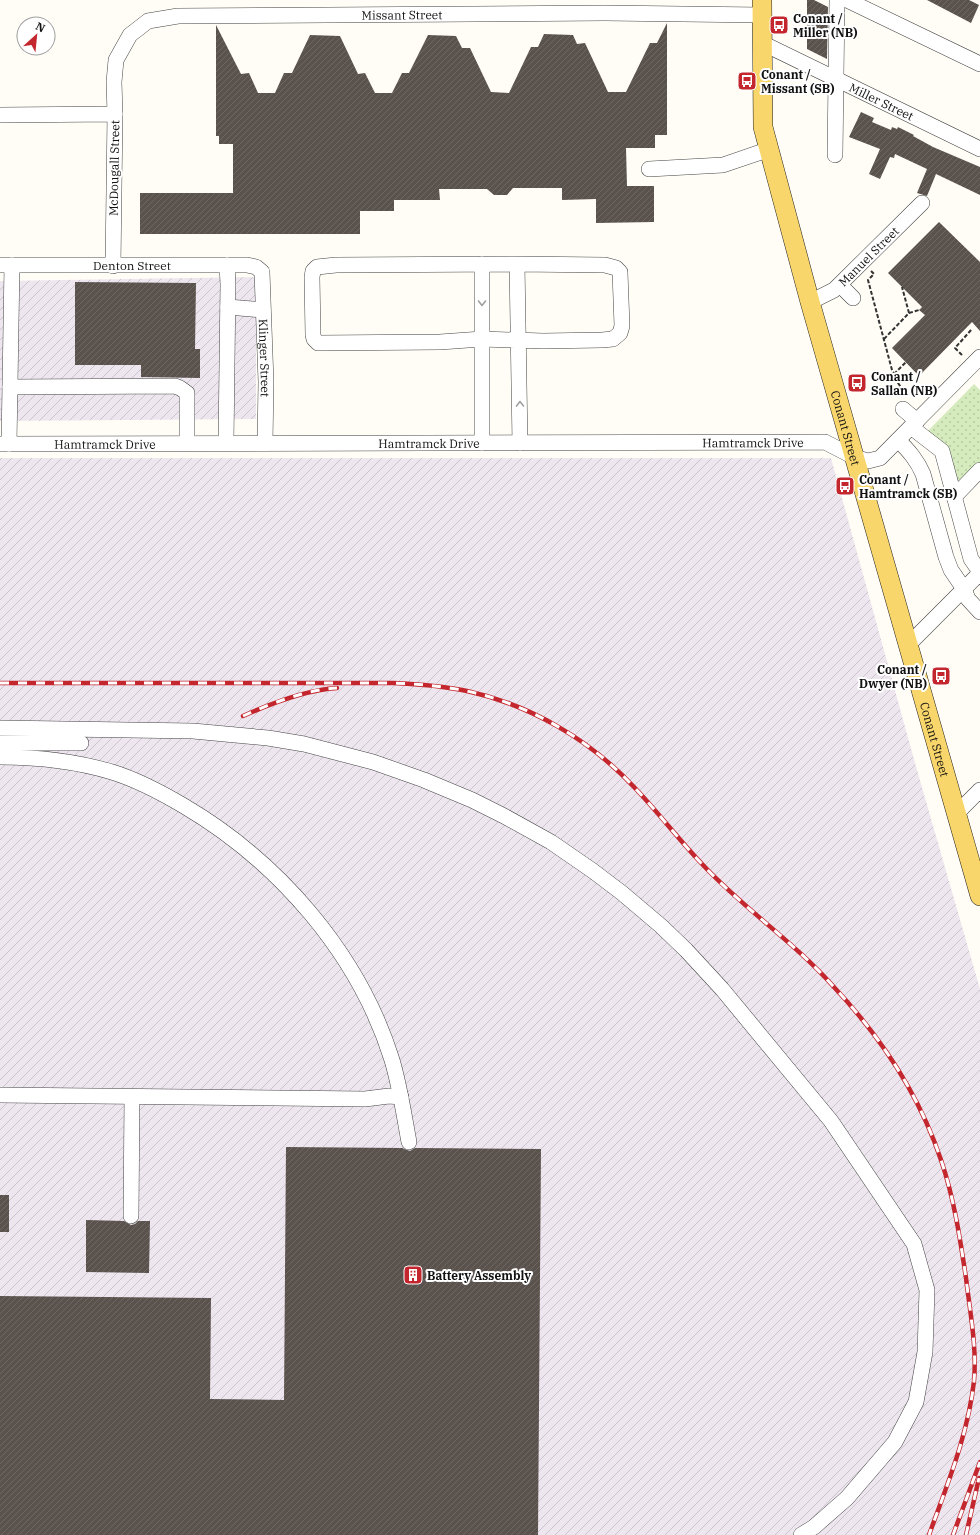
<svg xmlns="http://www.w3.org/2000/svg" width="980" height="1535" font-family="'IBM Plex Serif',serif">
  <style>
    .industrial { fill: url(#industrial-furrows) }
    .grass { fill: url(#grass-dots) }
    .building { fill: url(#building-hatch) }
    .lines { fill: none; stroke-linecap: round; stroke-linejoin: round }
    .minor-casing { stroke: #444; stroke-width: 16 }
    .major-casing { stroke: #222; stroke-width: 20 }
    .path { stroke: #333; stroke-width: 2; stroke-dasharray: 4 2; stroke-linecap: butt }
    .minor { stroke: #fff; stroke-width: 15 }
    .major { stroke: #f9d66b; stroke-width: 19 }
    .rail-casing { stroke: #c4262e; stroke-width: 4.5 }
    .rail { stroke: #fff; stroke-width: 3; stroke-dasharray: 9; stroke-linecap: butt }
    .oneway { stroke: #a0a0a0 }
    .labels { text-anchor: middle; dominant-baseline: central; stroke-width: 4; stroke-linejoin: round; paint-order: stroke }
    .street-label { font-size: 12px; fill: #111; stroke: #fff }
    .poi-label { font-size: 12px; font-weight: bold; fill: #111; stroke: #fff; text-anchor: start }
  </style>
  <defs>
    <pattern id="industrial-furrows" width="10" height="10" patternUnits="userSpaceOnUse"><rect width="10" height="10" fill="#eee6ef"/><path d="M-1 1l2-2M0 10L10 0M9 11l2-2" fill="none" stroke="#cbc4cc"/></pattern>
    <pattern id="grass-dots" width="8" height="8" patternUnits="userSpaceOnUse"><rect width="8" height="8" fill="#d5ebbd"/><path d="M2 2h.1M6 6h.1" fill="none" stroke="#b6c8a1" stroke-width="1.8" stroke-linecap="round"/></pattern>
    <pattern id="building-hatch" width="6" height="6" patternUnits="userSpaceOnUse"><rect width="6" height="6" fill="#5a524d"/><path d="M-1 1l2-2M0 6l6-6M5 7l2-2" fill="none" stroke="#6d6662"/></pattern>
  </defs>
  <rect width="100%" height="100%" fill="#fffdf5"/>
  <g class="industrial">
    <path d="M 256,277 L 256,419 L 0,421 L 0,281 Z"/>
    <path d="M 0,458 L 831,458 L 915,763 L 980,989 L 980,1535 L 0,1535 Z"/>
  </g>
  <path class="grass" d="M 974,384 L 980,390 L 980,462 L 955,487 L 940,455 L 920,439 Z"/>
  <g class="building">
    <path d="M 807,0 L 814,0 L 828,7 L 827,59 L 807,49 Z"/>
    <path d="M 927,0 L 969,0 L 979,5 L 971,23 Z"/>
    <path d="M 667,23 L 667,135 L 655,135 L 655,148 L 626,148 L 627,186 L 654,186 L 654,222 L 596,223 L 596,199 L 562,200 L 562,188 L 513,188 L 507,195 L 494,195 L 487,189 L 439,189 L 440,200 L 394,200 L 394,211 L 360,211 L 360,234 L 140,234 L 140,193 L 233,193 L 233,144 L 219,144 L 219,136 L 216,136 L 216,25 L 241,74 L 249,73 L 258,93 L 275,93 L 284,73 L 292,73 L 310,35 L 340,36 L 358,74 L 365,73 L 375,93 L 392,93 L 402,73 L 409,73 L 428,35 L 456,36 L 462,48 L 470,48 L 491,92 L 509,93 L 531,47 L 538,47 L 544,34 L 573,35 L 577,44 L 585,43 L 608,92 L 626,92 L 650,43 L 657,43 Z"/>
    <path d="M 861,112 L 874,118 L 872,122 L 891,130 L 892,127 L 897,129 L 898,127 L 914,135 L 913,136 L 933,147 L 980,167 L 980,195 L 936,174 L 927,196 L 917,193 L 927,169 L 895,154 L 894,158 L 890,157 L 880,179 L 869,174 L 880,149 L 849,137 Z"/>
    <path d="M 939,222 L 980,262 L 980,331 L 972,322 L 919,376 L 892,348 L 925,315 L 919,310 L 922,307 L 888,273 Z"/>
    <path d="M 75,282 L 196,283 L 195,349 L 200,349 L 200,378 L 141,377 L 141,365 L 75,365 Z"/>
    <path d="M 286,1147 L 402,1148 L 410,1151 L 415,1148 L 541,1149 L 538,1535 L 0,1535 L 0,1296 L 211,1298 L 210,1399 L 284,1400 Z"/>
    <rect x="0" y="1195" width="9" height="37"/>
    <path d="M 86,1220 L 124,1221 L 131,1225 L 135,1224 L 138,1221 L 150,1221 L 149,1273 L 86,1272 Z"/>
  </g>
  <g class="lines">
    <defs>
      <g id="minor">
        <path d="M 847,0 L 980,64"/>
        <path id="s1" d="M 762,43 L 980,149"/>
        <path id="s2" d="M 115,114 L 114,82 L 116,60 L 130,35 L 148,21 L 178,16 L 605,13 L 761,15"/>
        <path d="M 0,115 L 115,114 L 113,266"/>
        <path d="M 835,155 L 837,0"/>
        <path d="M 649,169 L 723,165 L 770,149"/>
        <path d="M 517,264 L 605,265 L 616,268 L 620,272 L 622,326 L 620,333 L 613,339 L 602,340 L 543,341 L 482,339 L 440,342 L 318,343 L 314,339 L 313,335 L 312,277 L 313,271 L 317,267 L 336,265 L 517,264 L 520,443"/>
        <path id="s3" d="M 0,265 L 247,265 L 256,267 L 262,272 L 266,382 L 265,443"/>
        <path d="M 840,285 L 853,298"/>
        <path id="s4" d="M 810,302 L 834,290 L 922,203"/>
        <path d="M 228,307 L 263,310"/>
        <path d="M 10,387 L 175,386 L 180,388 L 187,393 L 187,443"/>
        <path d="M 903,409 L 917,421"/>
        <path d="M 911,427 L 942,451 L 971,559 L 980,572"/>
        <path d="M 898,440 C 909,451 917,460 923,474 L 946,557 L 951,570 L 964,589 L 968,599 L 980,612"/>
        <path d="M 226,443 L 228,284 L 227,265"/>
        <path d="M 482,443 L 482,264"/>
        <path id="s5" d="M 0,444 L 825,442 L 854,457 L 868,461 L 880,458 L 980,357"/>
        <path d="M 9,444 L 12,265"/>
        <path d="M 954,497 L 980,470"/>
        <path d="M 908,645 L 980,573"/>
        <path d="M 0,728 L 193,731 L 268,738 L 304,744 L 373,762 L 424,780 L 472,800 L 504,816 L 551,842 L 593,871 L 622,893 L 661,926 L 686,950 L 722,989 L 831,1121 L 914,1244 L 927,1290 L 925,1352 L 916,1402 L 895,1442 L 847,1498 L 814,1527 L 801,1535"/>
        <path d="M 0,743 L 81,743"/>
        <path d="M 0,757 C 38,757 75,761 112,772 C 138,780 162,793 184,806 C 279,862 359,954 392,1060 C 400,1087 404,1115 409,1142"/>
        <path d="M 956,814 L 980,790"/>
        <path d="M 0,1095 L 365,1099 L 389,1096 L 401,1097"/>
        <path d="M 131,1216 L 132,1097"/>
      </g>
      <g id="major">
        <path id="s6" d="M 762,0 L 763,127 L 810,302 L 980,896"/>
      </g>
    </defs>
    <use href="#minor" class="minor-casing"/>
    <use href="#major" class="major-casing"/>
    <g class="path">
      <path d="M 871,271 L 874,274 L 868,280 L 892,370 L 898,383 L 908,397"/>
      <path d="M 909,313 L 919,310"/>
      <path d="M 884,339 L 909,313 L 902,287"/>
      <path d="M 962,355 L 955,348 L 972,329"/>
      <path d="M 894,374 L 906,362"/>
    </g>
    <use href="#minor" class="minor"/>
    <use href="#major" class="major"/>
    <defs>
      <g id="rail">
        <path d="M 0,683 L 393,683 C 418,684 443,686 467,691 C 531,705 590,740 634,787 C 658,812 679,840 703,865 C 743,908 794,942 833,986 C 880,1036 919,1094 941,1160 C 954,1198 960,1238 966,1278 C 970,1312 977,1347 974,1381 C 968,1435 947,1485 929,1535"/>
        <path d="M 243,716 C 272,703 305,690 337,688"/>
        <path d="M 953,1535 L 980,1462"/>
        <path d="M 966,1535 L 979,1478"/>
      </g>
    </defs>
    <use href="#rail" class="rail-casing"/>
    <use href="#rail" class="rail"/>
  </g>
  <defs><path id="oneway-chevron" d="M-2-3.5L2.5 0L-2 3.5" fill="none" stroke-width="1.6" stroke-linecap="round" stroke-linejoin="round"/></defs>
  <g class="oneway">
    <use href="#oneway-chevron" transform="translate(482 303) rotate(90)"/>
    <use href="#oneway-chevron" transform="translate(520 404) rotate(-91)"/>
  </g>
  <defs>
    <symbol id="bus-square" viewBox="-11 -11 22 22"><rect x="-9" y="-9" width="18" height="18" rx="4" fill="#c4262e" stroke="#fff"/><path d="M-5-6H5V4H4V6H2V4H-2V6H-4V4H-5ZM-3.5-4V0h7V-4ZM-3.5 1.2v1.5H-2V1.2ZM2 1.2v1.5H3.5V1.2Z" fill="#fff"/></symbol>
    <symbol id="building-square" viewBox="-11 -11 22 22"><rect x="-9" y="-9" width="18" height="18" rx="4" fill="#c4262e" stroke="#fff"/><path d="M-4-6H4V6H1V3H-1V6H-4ZM-2.5-4.3h1.7v1.8h-1.7ZM.8-4.3h1.7v1.8H.8ZM-2.5-1h1.7V.8h-1.7ZM.8-1h1.7V.8H.8Z" fill="#fff"/></symbol>
  </defs>
  <g fill-rule="evenodd">
    <use href="#bus-square" x="768" y="14" width="22" height="22"/>
    <use href="#bus-square" x="736" y="70" width="22" height="22"/>
    <use href="#bus-square" x="846" y="372" width="22" height="22"/>
    <use href="#bus-square" x="834" y="475" width="22" height="22"/>
    <use href="#bus-square" x="930" y="665" width="22" height="22"/>
    <use href="#building-square" x="402" y="1264" width="22" height="22"/>
  </g>
  <g class="labels">
    <g class="street-label">
      <text stroke="none"><textPath href="#s2" startOffset="360">Missant Street</textPath></text>
      <text stroke="none"><textPath href="#s1" startOffset="133">Miller Street</textPath></text>
      <text transform="translate(114 168) rotate(-89)">McDougall Street</text>
      <text stroke="none"><textPath href="#s4" startOffset="75">Manuel Street</textPath></text>
      <text stroke="none"><textPath href="#s3" startOffset="132">Denton Street</textPath></text>
      <text stroke="none"><textPath href="#s3" startOffset="350">Klinger Street</textPath></text>
      <text stroke="none"><textPath href="#s6" startOffset="439">Conant Street</textPath></text>
      <text stroke="none"><textPath href="#s5" startOffset="753">Hamtramck Drive</textPath></text>
      <text stroke="none"><textPath href="#s5" startOffset="105">Hamtramck Drive</textPath></text>
      <text stroke="none"><textPath href="#s5" startOffset="429">Hamtramck Drive</textPath></text>
      <text stroke="none"><textPath href="#s6" startOffset="763">Conant Street</textPath></text>
    </g>
    <g class="poi-label">
      <text x="793" y="18">Conant /<tspan x="793" dy="14">Miller (NB)</tspan></text>
      <text x="761" y="74">Conant /<tspan x="761" dy="14">Missant (SB)</tspan></text>
      <text x="871" y="376">Conant /<tspan x="871" dy="14">Sallan (NB)</tspan></text>
      <text x="859" y="479">Conant /<tspan x="859" dy="14">Hamtramck (SB)</tspan></text>
      <text x="927" y="669" text-anchor="end">Conant /<tspan x="927" dy="14">Dwyer (NB)</tspan></text>
      <text x="427" y="1275">Battery Assembly</text>
    </g>
  </g>
  <g transform="translate(36 36) rotate(27)"><circle r="19" fill="#ffffff" stroke="#a0a0a0"/>
  <path d="M0-3L7 15L0 10L-7 15Z" fill="#c4262e"/>
  <text y="-6" font-size="11" font-weight="bold" text-anchor="middle" fill="#111111">N</text>
  </g>
</svg>
